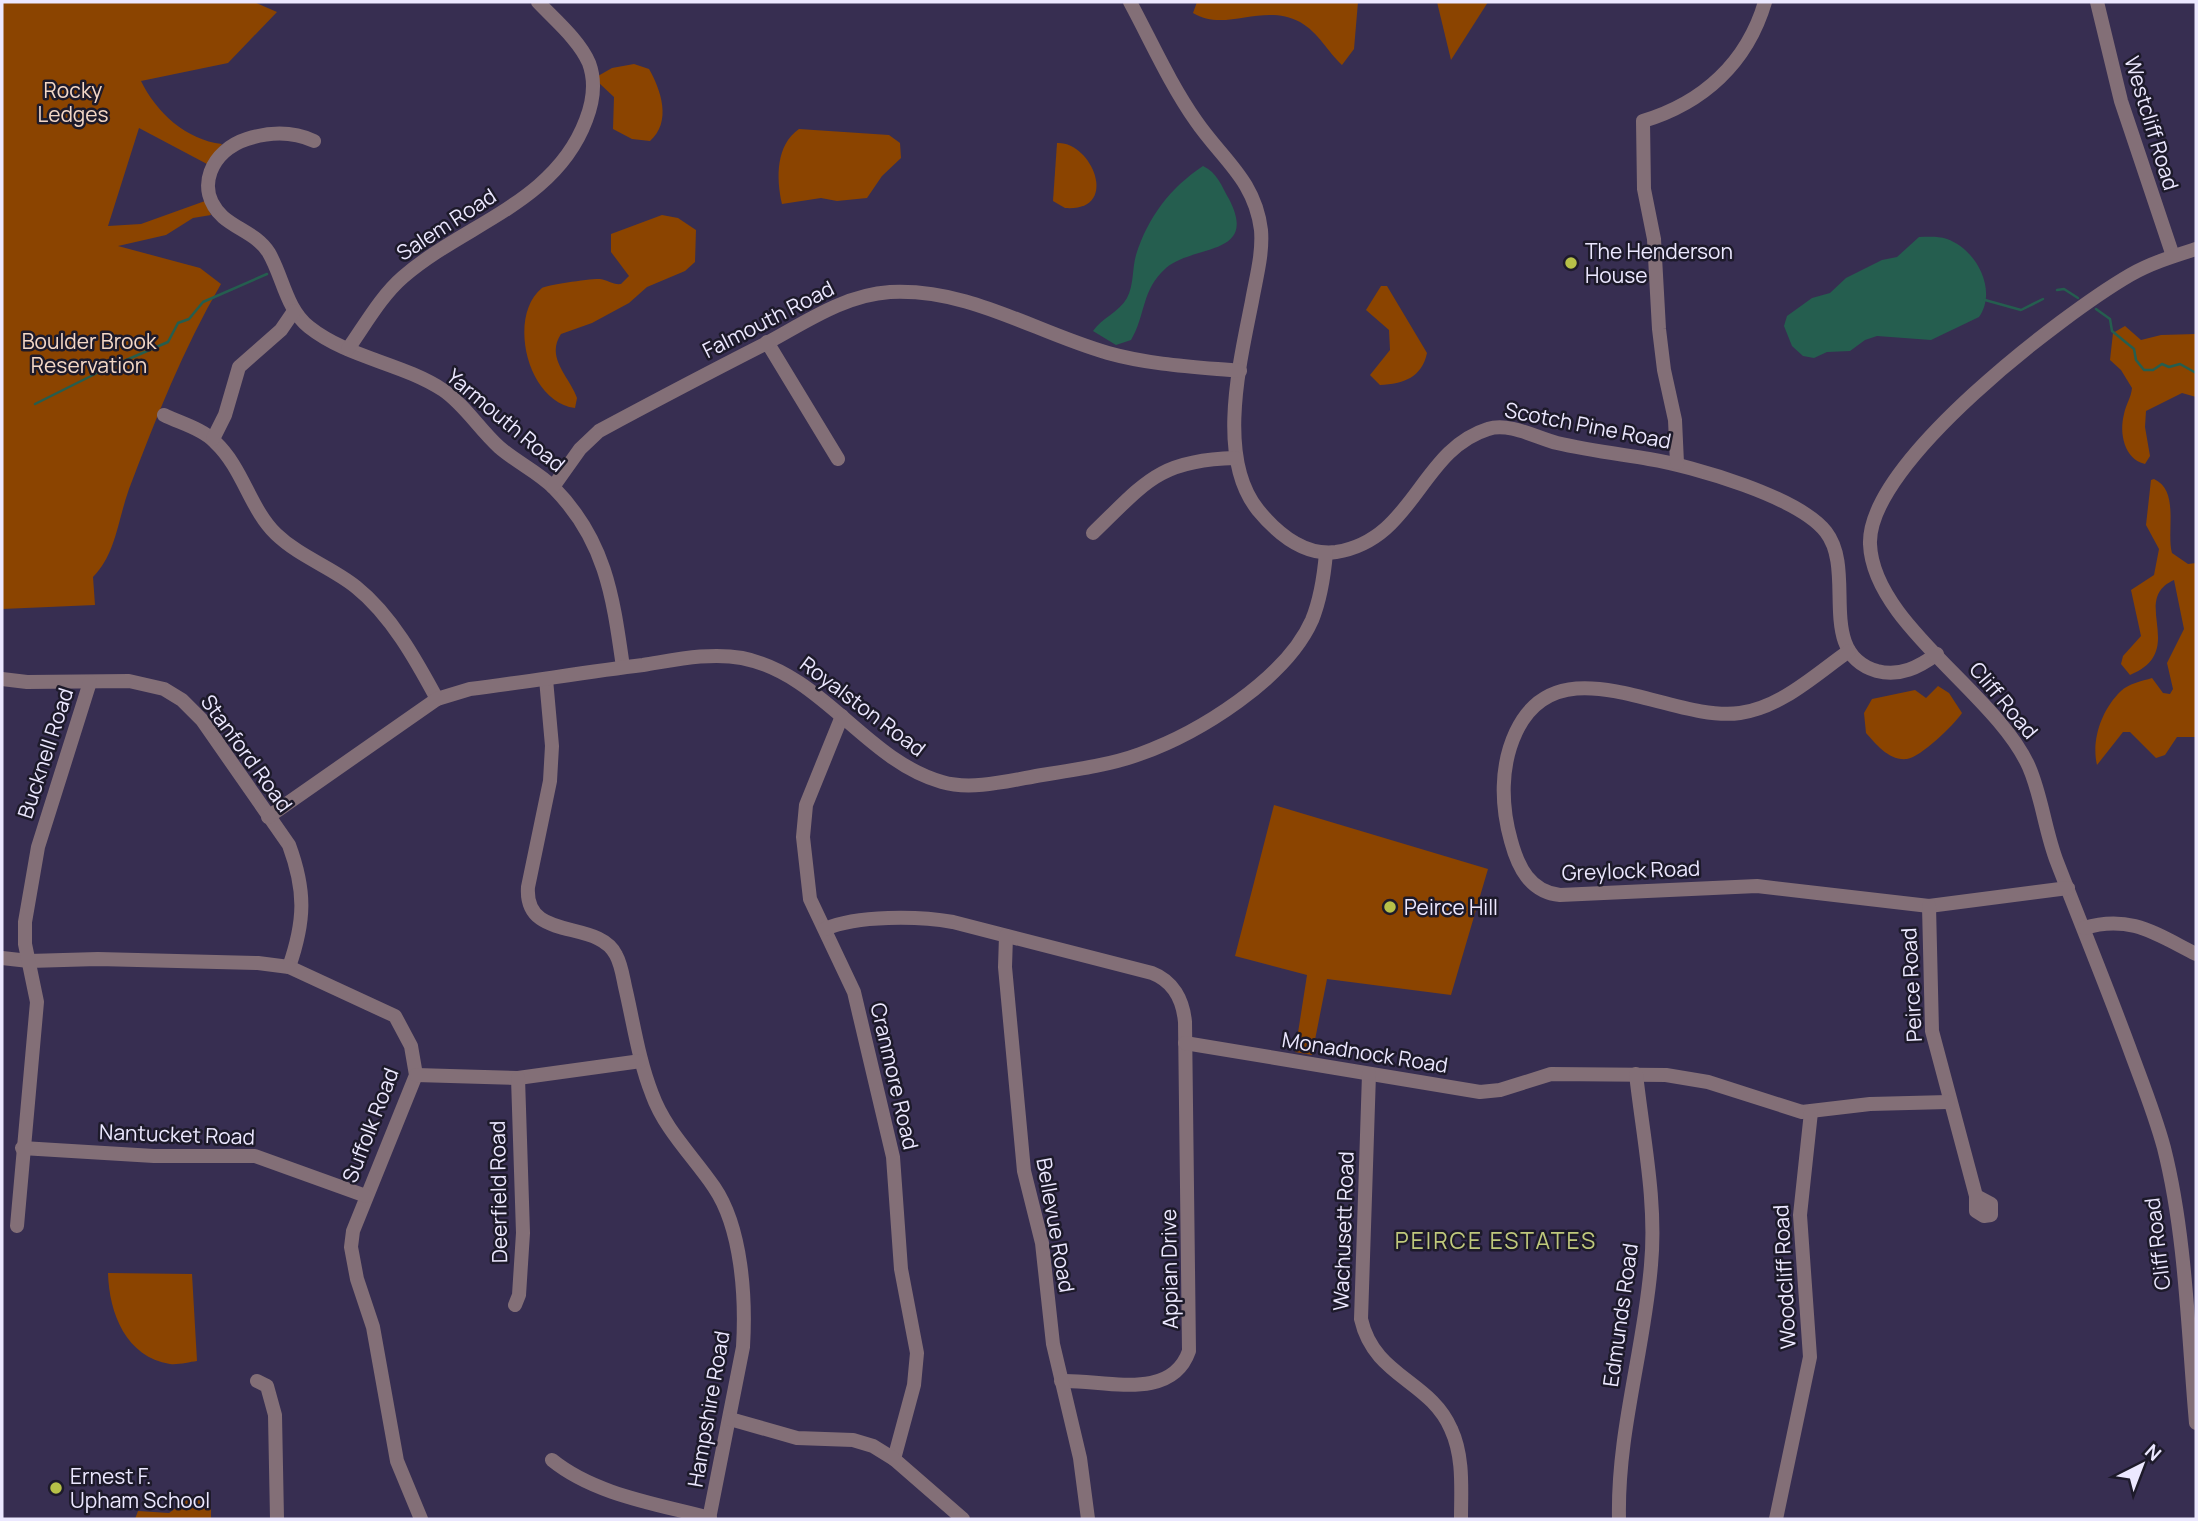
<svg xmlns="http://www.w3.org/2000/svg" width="2198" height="1521" font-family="Manrope,sans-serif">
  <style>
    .green { fill: #8b4400 }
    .water { fill: #255e4f }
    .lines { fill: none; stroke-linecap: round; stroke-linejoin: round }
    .stream { stroke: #255e4f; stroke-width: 2.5 }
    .minor { stroke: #836f77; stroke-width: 14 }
    .poi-dot { fill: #b7c148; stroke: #1d1a2a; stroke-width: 2.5 }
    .labels { text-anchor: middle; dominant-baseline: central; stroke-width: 5; stroke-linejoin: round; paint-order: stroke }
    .park-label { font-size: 21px; fill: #f4d8c7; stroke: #1d1a2a }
    .street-label { font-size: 21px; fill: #ece8ff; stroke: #1d1a2a }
    .poi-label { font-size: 21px; fill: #ece8ff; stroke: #1d1a2a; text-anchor: start }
    .neighbourhood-label { font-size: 23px; letter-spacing: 2px; fill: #c0c97c; stroke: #1d1a2a }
  </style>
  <rect width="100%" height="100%" fill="#372e51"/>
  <g class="green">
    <path d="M 2,2 L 254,2 L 277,12 L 228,63 L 141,81 C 156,112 186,140 222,144 L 207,164 L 139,128 L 108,226 L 141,224 L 205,201 L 211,215 L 193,218 L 166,235 L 118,246 L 200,268 L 221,284 C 183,349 156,418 129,489 C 118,519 116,554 93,577 L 95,605 L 2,609 Z"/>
    <path d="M 1197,2 L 1358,2 L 1354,49 L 1342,65 C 1327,51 1319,33 1300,22 C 1263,2 1225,33 1193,13 Z"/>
    <path d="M 1437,2 L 1488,2 L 1451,60 Z"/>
    <path d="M 634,64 L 649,69 C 661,90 672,122 650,141 L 632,139 L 613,129 L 614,97 L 599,83 L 598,76 L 612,68 Z"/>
    <path d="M 799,129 L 889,135 L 900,143 L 901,158 L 882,176 L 867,198 L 837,201 L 821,198 L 782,204 C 776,177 776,145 799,129 Z"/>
    <path d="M 1057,143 C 1092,141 1121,212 1065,208 L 1053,201 Z"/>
    <path d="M 662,215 L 678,218 L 696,230 L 695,262 L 685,271 L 647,287 L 629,303 L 592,323 L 561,334 C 545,358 570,377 577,398 L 575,408 C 527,402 507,316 542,288 C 545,285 594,278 600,279 C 608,280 613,285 621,284 L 629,276 L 611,252 L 611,234 Z"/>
    <path d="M 1381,286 L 1387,286 L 1427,353 C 1422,377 1404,384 1380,385 L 1370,375 L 1390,350 L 1389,330 L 1366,310 Z"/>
    <path d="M 2125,326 L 2141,340 L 2161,335 L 2196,334 L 2196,397 L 2182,393 L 2146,411 L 2145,427 L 2150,456 L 2145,464 C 2124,459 2119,433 2124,414 C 2126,404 2131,398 2132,388 L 2121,370 L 2110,360 L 2113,333 Z"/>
    <path d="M 2154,479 C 2180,491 2166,531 2172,553 L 2188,564 L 2196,563 L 2196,737 L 2177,737 L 2165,755 L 2156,758 L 2130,732 L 2123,732 L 2097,765 C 2091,740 2102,709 2121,691 C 2128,684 2142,681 2152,678 L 2163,693 L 2170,694 L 2173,689 L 2167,663 L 2184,629 L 2174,580 C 2129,600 2189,651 2130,675 L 2121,664 L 2123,656 L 2141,636 L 2131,590 L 2154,575 L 2159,549 L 2146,525 L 2151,480 Z"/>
    <path d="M 1938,686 L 1949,693 L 1962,713 C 1954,725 1921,757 1907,759 C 1889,761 1876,744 1866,733 L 1864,713 L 1872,699 L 1915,690 L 1926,698 Z"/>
    <path d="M 1274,805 L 1488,869 L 1451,995 L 1327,979 L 1312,1055 L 1295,1052 L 1307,975 L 1235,956 Z"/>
    <path d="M 108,1273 L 192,1274 L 197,1361 C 189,1362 178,1365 170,1364 C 126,1357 109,1313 108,1273 Z"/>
    <path d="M 187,1500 L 211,1500 L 211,1519 L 135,1519 L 138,1511 L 169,1513 Z"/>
  </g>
  <g class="water">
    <path d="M 1203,166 C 1217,172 1222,187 1229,199 C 1259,257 1194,244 1166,268 C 1141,290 1146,315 1131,340 L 1116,345 L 1093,331 C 1102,318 1119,312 1127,298 C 1134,285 1132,269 1136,255 C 1148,217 1170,188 1203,166 Z"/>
    <path d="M 1919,237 C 1928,237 1938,236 1947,239 C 1976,249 1998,290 1979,317 L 1931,340 L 1877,336 L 1865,340 L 1850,351 L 1827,352 L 1814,358 L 1803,356 L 1792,346 L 1784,326 L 1787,316 L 1812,298 L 1830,293 L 1846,278 L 1882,260 L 1897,257 Z"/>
  </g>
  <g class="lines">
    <g class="stream">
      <path d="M 2057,290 L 2064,289 L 2078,298"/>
      <path d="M 1985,300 L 2021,310 L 2043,299"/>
      <path d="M 2096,309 L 2110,319 L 2112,331 L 2134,349 L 2136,360 L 2144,370 L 2153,370 L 2162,364 L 2169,367 L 2180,364 L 2196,373"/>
      <path d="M 35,404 L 103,370 L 168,342 L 178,323 L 189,319 L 203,302 L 267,274"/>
    </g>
    <g class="minor">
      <path d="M 1130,2 C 1151,41 1170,84 1196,121 C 1222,159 1255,180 1261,230 C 1263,254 1256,278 1252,301 C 1240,362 1216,458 1258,510 C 1277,533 1304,556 1336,552 C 1414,540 1420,450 1488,429 C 1509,422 1537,438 1557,443 C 1587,450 1619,454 1649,459 C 1693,466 1799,497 1826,532 C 1857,572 1815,653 1877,671 C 1900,677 1919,667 1937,654"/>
      <path d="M 2097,2 L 2121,101 L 2173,256"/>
      <path d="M 314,141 C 292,131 269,132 247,139 C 212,150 193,189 223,217 C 238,230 258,235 269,253 C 283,277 286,309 309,327 C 348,358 402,363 443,390 C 465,405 479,429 499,447 C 516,462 538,472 554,488 C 606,541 613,597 623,667"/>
      <path d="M 2196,249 C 2174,256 2151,263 2130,275 C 2063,314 1867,463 1870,544 C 1873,624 1997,694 2029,767 C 2042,797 2045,831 2057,862 C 2081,924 2106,985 2129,1047 C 2141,1080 2155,1114 2164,1148 C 2186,1235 2188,1334 2196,1423"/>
      <path d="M 767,342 L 838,459"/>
      <path d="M 348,349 C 365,325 381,296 403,277 C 464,224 555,203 586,120 C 593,102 596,82 589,63 C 579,40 555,20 538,2"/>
      <path d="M 164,415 C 180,423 203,429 215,442 C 243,468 250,509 276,534 C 300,557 331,567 356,587 C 391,615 416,660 437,699"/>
      <path d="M 213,439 L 225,415 L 239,367 L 281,330 L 294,311"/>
      <path d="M 1677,463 L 1675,420 L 1664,370 L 1659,329 L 1654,239 L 1644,189 L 1643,121 C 1703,103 1747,63 1765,2"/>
      <path d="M 553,487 L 580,449 L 599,431 C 653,402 708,373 763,345 C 803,324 843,295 890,292 C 970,288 1034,332 1108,353 C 1151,365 1196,367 1240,371"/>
      <path d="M 1093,533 C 1145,483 1158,460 1235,458"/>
      <path d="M 1849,651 C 1816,674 1782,707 1740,713 C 1670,723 1559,640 1516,732 C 1500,766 1501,806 1511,841 C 1518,867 1530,892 1560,895 L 1757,886 L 1929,906 L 2068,888"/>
      <path d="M 2,679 L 27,682 L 129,681 L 164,689 L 182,700 L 202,720 L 289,845 C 306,891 305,921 289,967"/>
      <path d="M 546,679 L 552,746 L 550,781 L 528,887 C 524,943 598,918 616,955 C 622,966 623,979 626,991 C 634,1026 639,1061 652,1094 C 665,1130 693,1156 714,1187 C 742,1228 746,1298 743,1347 L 709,1519"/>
      <path d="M 842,716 L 806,805 L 803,837 L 810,899 L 854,992 L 893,1157 L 901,1269 L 917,1353 L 914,1385 L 894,1459"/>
      <path d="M 268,817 L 437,699 L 470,689 C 527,682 585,672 643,665 C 675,660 709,652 742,658 C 823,674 865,760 942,782 C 972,791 1012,780 1042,775 C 1074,770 1110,765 1140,754 C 1199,733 1286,679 1312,620 C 1321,598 1324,576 1326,553"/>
      <path d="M 1929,906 L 1932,1031 L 1976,1196 L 1976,1211 L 1984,1216 L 1991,1215 L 1991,1204 L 1976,1196"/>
      <path d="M 2084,928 C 2130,914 2156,934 2196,954"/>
      <path d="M 825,929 C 857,915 919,916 953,922 L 1152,973 C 1173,981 1183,1000 1185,1022 L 1189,1351 C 1171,1403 1102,1379 1061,1381"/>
      <path d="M 1006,936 L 1005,967 L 1024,1171 L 1042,1243 L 1053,1344 L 1080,1458 L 1088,1519"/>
      <path d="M 2,958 L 29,961 L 98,959 L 258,963 L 289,967 L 395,1016 L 411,1046 L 416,1075 L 353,1231 L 351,1247 L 357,1279 L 373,1327 L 397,1461 L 421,1519"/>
      <path d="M 1185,1043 L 1480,1092 L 1500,1090 L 1551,1074 L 1666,1075 L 1708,1082 L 1802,1112 L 1870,1104 L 1948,1102"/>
      <path d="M 1369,1074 L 1361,1319 C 1374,1377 1430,1380 1451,1429 C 1464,1457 1461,1489 1461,1519"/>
      <path d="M 416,1075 L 518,1078 L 641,1061"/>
      <path d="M 22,1148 L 154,1156 L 255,1156 L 366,1196"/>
      <path d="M 17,1226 L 37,1002 L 25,944 L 25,922 L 38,847 L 90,682"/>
      <path d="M 515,1305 L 519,1295 L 523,1233 L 518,1078"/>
      <path d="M 257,1381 L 267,1386 L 275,1415 L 277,1519"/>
      <path d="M 730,1419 L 797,1438 L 853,1440 L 873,1446 L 894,1459 L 963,1519"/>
      <path d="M 552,1460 C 595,1495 658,1504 710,1518"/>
      <path d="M 1619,1519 C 1617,1433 1644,1351 1651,1265 C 1657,1202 1643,1137 1636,1074"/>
      <path d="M 1776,1519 L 1810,1357 L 1800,1215 L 1811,1112"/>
    </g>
  </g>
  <g class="poi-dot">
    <circle cx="1571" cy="263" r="7"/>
    <circle cx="1390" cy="907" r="7"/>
    <circle cx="56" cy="1488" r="7"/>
  </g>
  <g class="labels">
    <g class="park-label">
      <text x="73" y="90">Rocky<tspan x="73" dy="24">Ledges</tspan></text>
      <text x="89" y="341">Boulder Brook<tspan x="89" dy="24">Reservation</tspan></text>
    </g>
    <g class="street-label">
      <text transform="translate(2152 123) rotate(73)">Westcliff Road</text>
      <text transform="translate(446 224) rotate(-33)">Salem Road</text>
      <text transform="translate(768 319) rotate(-27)">Falmouth Road</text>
      <text transform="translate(506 420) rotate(40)">Yarmouth Road</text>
      <text transform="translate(1588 425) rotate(11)">Scotch Pine Road</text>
      <text transform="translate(2004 700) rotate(50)">Cliff Road</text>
      <text transform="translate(863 706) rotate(37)">Royalston Road</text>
      <text transform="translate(45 753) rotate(-72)">Bucknell Road</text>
      <text transform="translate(247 753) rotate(54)">Stanford Road</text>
      <text transform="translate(1631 870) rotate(-2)">Greylock Road</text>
      <text transform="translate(1911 985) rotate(-93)">Peirce Road</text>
      <text transform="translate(1365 1052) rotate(9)">Monadnock Road</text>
      <text transform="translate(895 1076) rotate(77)">Cranmore Road</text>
      <text transform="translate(370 1125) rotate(-69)">Suffolk Road</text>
      <text transform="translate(177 1134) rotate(2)">Nantucket Road</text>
      <text transform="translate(498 1192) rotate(-91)">Deerfield Road</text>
      <text transform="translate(1056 1225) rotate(80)">Bellevue Road</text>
      <text transform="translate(1343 1231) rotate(-88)">Wachusett Road</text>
      <text transform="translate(2157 1244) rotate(-97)">Cliff Road</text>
      <text transform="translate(1169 1269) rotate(-91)">Appian Drive</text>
      <text transform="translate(1784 1277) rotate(-93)">Woodcliff Road</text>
      <text transform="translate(1620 1315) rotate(-82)">Edmunds Road</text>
      <text transform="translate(708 1409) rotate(-80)">Hampshire Road</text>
    </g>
    <g class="poi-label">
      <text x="1585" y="251">The Henderson<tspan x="1585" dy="24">House</tspan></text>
      <text x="1404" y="907">Peirce Hill</text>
      <text x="70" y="1476">Ernest F.<tspan x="70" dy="24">Upham School</tspan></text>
    </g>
    <g class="neighbourhood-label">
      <text x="1496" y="1240">PEIRCE ESTATES</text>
    </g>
  </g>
  <rect width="2198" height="1521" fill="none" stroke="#ece8ff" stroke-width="7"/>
  <g transform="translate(2142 1465) rotate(42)" stroke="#1d1a2a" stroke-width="5" paint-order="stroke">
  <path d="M0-5L12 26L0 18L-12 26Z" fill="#ece8ff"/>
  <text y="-10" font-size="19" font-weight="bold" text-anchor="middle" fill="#ece8ff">N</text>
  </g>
</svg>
